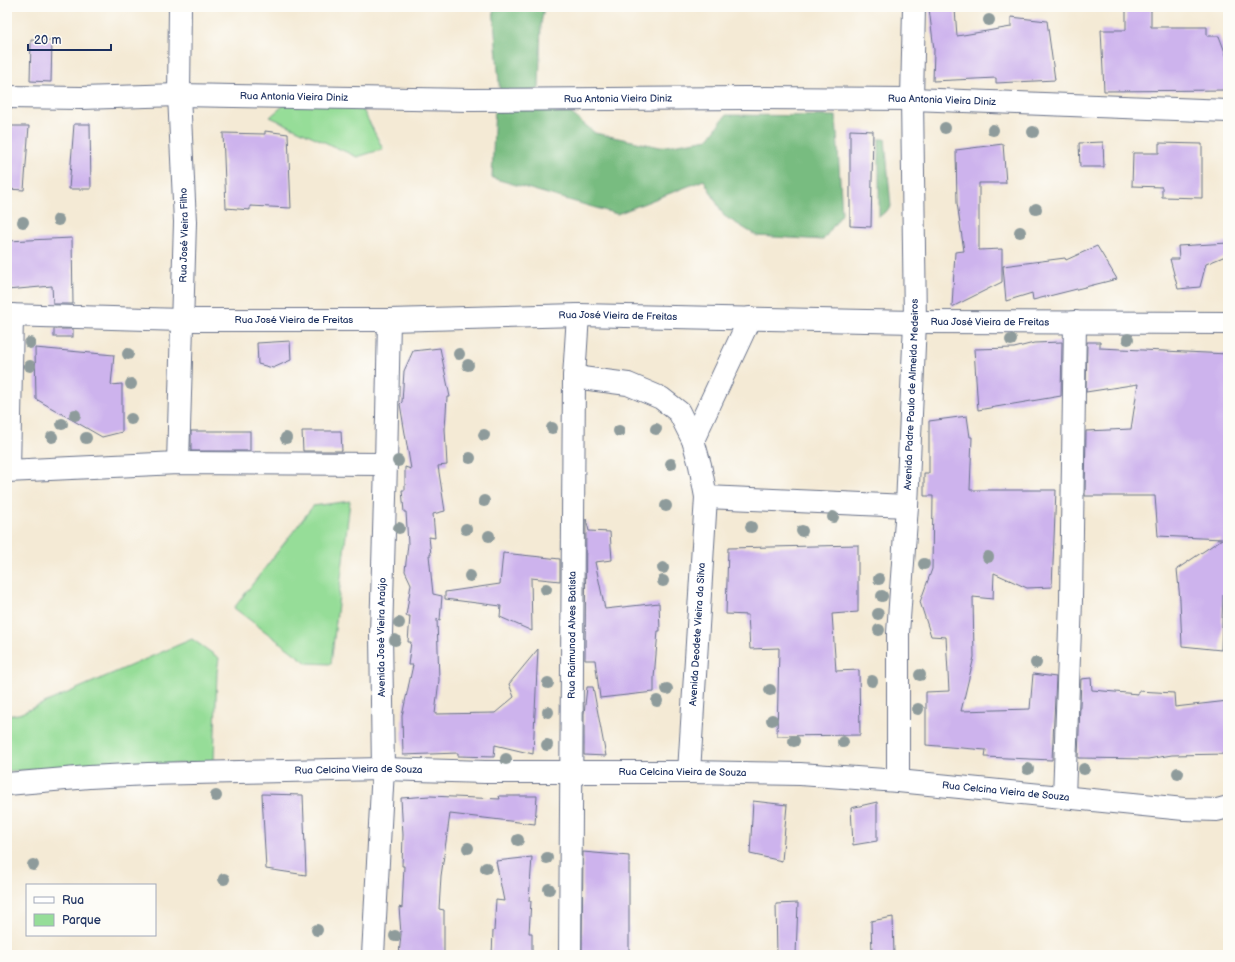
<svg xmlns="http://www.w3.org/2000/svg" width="1235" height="962" font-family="'Balsamiq Sans',sans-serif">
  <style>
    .green { fill: #96dd98; stroke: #58867b }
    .forest { fill: #78bc80; stroke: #4a766f }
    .building { fill: #cdb3ed }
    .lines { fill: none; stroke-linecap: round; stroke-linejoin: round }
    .minor-casing { stroke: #677088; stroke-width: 24 }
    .tertiary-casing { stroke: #677088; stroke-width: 24 }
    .minor { stroke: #fff; stroke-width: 22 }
    .tertiary { stroke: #fff; stroke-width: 22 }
    .tree { fill: #8e9b9b }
    .labels { text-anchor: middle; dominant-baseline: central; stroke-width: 3; stroke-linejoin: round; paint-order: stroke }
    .street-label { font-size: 10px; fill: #1b2f5e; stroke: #fdfcf7 }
  </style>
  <rect width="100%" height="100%" fill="#fdfcf7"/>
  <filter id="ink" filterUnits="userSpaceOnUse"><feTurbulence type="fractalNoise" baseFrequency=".025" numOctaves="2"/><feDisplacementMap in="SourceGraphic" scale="8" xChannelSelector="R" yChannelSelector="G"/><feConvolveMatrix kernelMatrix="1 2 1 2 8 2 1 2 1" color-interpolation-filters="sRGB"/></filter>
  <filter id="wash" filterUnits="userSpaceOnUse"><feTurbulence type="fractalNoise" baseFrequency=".012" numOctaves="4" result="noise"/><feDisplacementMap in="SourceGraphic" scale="16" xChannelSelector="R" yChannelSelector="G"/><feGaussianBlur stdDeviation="0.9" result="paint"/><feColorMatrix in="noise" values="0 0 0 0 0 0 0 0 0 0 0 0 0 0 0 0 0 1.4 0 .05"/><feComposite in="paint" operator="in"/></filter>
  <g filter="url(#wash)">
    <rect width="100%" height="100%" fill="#f4ead5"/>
    <g class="green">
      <path d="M 285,104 L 360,104 L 383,149 L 357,157 L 270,117 Z"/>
      <path d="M 350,501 L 331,664 L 307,663 L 234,608 L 313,506 Z"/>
      <path d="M 192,639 L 219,658 L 217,672 L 214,762 L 7,771 L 7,715 L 19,714 Z"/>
    </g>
    <g class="forest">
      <path d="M 493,7 L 544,7 L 541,24 L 539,89 L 500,96 Z"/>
      <path d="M 495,104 L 560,104 L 595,133 L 660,147 L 708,139 L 726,115 L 836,116 L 842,214 L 823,240 L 757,236 L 724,216 L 704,180 L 617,214 L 492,178 Z"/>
      <path d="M 879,139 L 885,139 L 891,207 L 879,217 Z"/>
    </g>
    <g id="blocks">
      <g class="building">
        <path d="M 929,8 L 955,9 L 957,36 L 1011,27 L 1011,17 L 1047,21 L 1055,80 L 996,83 L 996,78 L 933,81 L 934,50 Z"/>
        <path d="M 1126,9 L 1151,9 L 1151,27 L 1207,27 L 1207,36 L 1219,36 L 1228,60 L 1228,90 L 1104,91 L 1101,30 L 1126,30 Z"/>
        <path d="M 31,40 L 52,41 L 51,82 L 30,81 Z"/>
        <path d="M 74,124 L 90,124 L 91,189 L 69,189 Z"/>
        <path d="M 7,126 L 29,126 L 24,190 L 7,189 Z"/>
        <path d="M 850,130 L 873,131 L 871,227 L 850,226 Z"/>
        <path d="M 265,131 L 288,134 L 291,208 L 250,206 L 250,210 L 226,208 L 223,133 L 265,134 Z"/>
        <path d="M 1103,142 L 1104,167 L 1080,167 L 1079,143 Z"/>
        <path d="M 1159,143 L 1202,144 L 1202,198 L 1162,197 L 1162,187 L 1132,186 L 1133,153 L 1159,153 Z"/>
        <path d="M 1003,144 L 1006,183 L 979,183 L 979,250 L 1002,249 L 1002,282 L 952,307 L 955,252 L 964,251 L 957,203 L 956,150 Z"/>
        <path d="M 72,238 L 73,304 L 53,304 L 52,286 L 7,290 L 7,241 Z"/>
        <path d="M 1228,243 L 1228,255 L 1206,264 L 1200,287 L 1178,289 L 1170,259 L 1179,259 L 1178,246 Z"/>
        <path d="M 1097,246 L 1117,279 L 1033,300 L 1032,293 L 1006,301 L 1003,266 L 1065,258 L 1066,260 Z"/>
        <rect x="54" y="329" width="19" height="8"/>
        <path d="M 290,341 L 291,360 L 273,368 L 258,364 L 257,343 Z"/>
        <path d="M 1062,342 L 1061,396 L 978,410 L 974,349 L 1014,348 L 1034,343 Z"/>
        <path d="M 1087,342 L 1100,342 L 1100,348 L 1228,354 L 1228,594 L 1223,595 L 1221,650 L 1182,646 L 1180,600 L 1177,569 L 1222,539 L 1158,536 L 1155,496 L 1085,496 L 1086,431 L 1131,429 L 1138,384 L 1086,392 Z"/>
        <path d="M 35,348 L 114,355 L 111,385 L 122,384 L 122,432 L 102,437 L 36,399 Z"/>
        <path d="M 440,348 L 450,397 L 447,397 L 445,429 L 447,465 L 438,466 L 445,511 L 433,514 L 435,538 L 429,537 L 431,555 L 429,555 L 433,594 L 442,596 L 440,620 L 437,619 L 439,680 L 435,714 L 495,713 L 514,697 L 509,684 L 538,649 L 533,754 L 495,745 L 494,757 L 458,756 L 458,753 L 403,755 L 402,716 L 413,665 L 408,665 L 411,642 L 408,642 L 410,616 L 406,616 L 411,584 L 405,571 L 408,544 L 406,512 L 404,512 L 402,490 L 405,490 L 405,467 L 411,469 L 400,404 L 402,402 L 404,371 L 413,351 Z"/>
        <path d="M 967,416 L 970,437 L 972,437 L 970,490 L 1056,490 L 1052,587 L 1027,588 L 994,573 L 993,599 L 973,597 L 974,657 L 961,711 L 1030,709 L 1033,674 L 1056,677 L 1052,760 L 985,757 L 986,750 L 926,745 L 926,692 L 949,691 L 946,637 L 931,636 L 920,602 L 932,569 L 933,496 L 924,496 L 924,473 L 929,473 L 929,421 Z"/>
        <rect x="191" y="431" width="59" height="20"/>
        <path d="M 302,431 L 341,431 L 342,451 L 303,451 Z"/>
        <path d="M 586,519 L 589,531 L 610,532 L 612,560 L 595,562 L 605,609 L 659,603 L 660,631 L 658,631 L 654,678 L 654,692 L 600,698 L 595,660 L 585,660 Z"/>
        <path d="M 858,545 L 858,612 L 832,614 L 836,671 L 859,670 L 860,735 L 777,736 L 779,648 L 750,649 L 748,615 L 726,614 L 728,548 Z"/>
        <path d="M 503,553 L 560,559 L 560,581 L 531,578 L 532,631 L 500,617 L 501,606 L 445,599 L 445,592 L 500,584 Z"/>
        <path d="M 1091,678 L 1092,690 L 1138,694 L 1138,691 L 1174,693 L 1175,707 L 1228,701 L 1228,754 L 1172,755 L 1148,759 L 1078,758 L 1081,679 Z"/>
        <path d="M 587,687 L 593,687 L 606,756 L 584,755 L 584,714 Z"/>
        <path d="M 262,794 L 303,795 L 306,875 L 266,869 Z"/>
        <path d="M 430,796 L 500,799 L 499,796 L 537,796 L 535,824 L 450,814 L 441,876 L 439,909 L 444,910 L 444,955 L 399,955 L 401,934 L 399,907 L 402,908 L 404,866 L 402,866 L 403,835 L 401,798 Z"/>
        <path d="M 753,801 L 787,805 L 782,861 L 750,854 Z"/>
        <path d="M 877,802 L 877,841 L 853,845 L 851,808 Z"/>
        <path d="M 583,852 L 629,856 L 629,955 L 582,955 Z"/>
        <path d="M 532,857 L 529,901 L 531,901 L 529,933 L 532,933 L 532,955 L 492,955 L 493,931 L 494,931 L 496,900 L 504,901 L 496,861 Z"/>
        <path d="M 798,903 L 796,955 L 777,955 L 776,904 Z"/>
        <path d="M 893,917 L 894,955 L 872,955 L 871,921 Z"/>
      </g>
    </g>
  </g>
  <g filter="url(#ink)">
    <use href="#blocks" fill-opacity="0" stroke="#677088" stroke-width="1"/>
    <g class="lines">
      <defs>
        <g id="minor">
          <path id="s1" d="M 7,97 L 81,98 L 179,95 L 471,100 L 747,98 L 912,99 L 1228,111"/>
          <path id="s2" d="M 7,315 L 182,320 L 389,320 L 578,315 L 915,322 L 1228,323"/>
          <path d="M 574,377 L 628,384 L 661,398 L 679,412 L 693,440 L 700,465 L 706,497 L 907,506"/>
          <path d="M 693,440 L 750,318"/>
          <path id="s3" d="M 178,463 L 185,222 L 179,95 L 180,7"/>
          <path d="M 9,470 L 12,315"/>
          <path d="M 7,471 L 178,463 L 386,464"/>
          <path id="s4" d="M 689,772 L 706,497"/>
          <path id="s5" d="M 7,784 L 89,777 L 148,774 L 383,769 L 485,772 L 689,772 L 800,774 L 898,781 L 1184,809 L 1217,810 L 1228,807"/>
          <path d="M 1064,797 L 1071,600 L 1075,322"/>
          <path id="s6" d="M 373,955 L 383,769 L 381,634 L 386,464 L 389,320"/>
          <path id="s7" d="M 570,955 L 574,377 L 578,315"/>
        </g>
        <g id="tertiary">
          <path id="s8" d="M 898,781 L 898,633 L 907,506 L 915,322 L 912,99 L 914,7"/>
        </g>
      </defs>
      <use href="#minor" class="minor-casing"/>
      <use href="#tertiary" class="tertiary-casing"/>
      <use href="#minor" class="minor"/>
      <use href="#tertiary" class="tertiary"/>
    </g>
    <g class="tree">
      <circle cx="989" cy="20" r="6"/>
      <circle cx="945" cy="128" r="6"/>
      <circle cx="993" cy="130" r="6"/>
      <circle cx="1033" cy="132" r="6"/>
      <circle cx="1036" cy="209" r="6"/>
      <circle cx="58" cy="220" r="6"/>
      <circle cx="23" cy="222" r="6"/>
      <circle cx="1020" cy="232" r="6"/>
      <circle cx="1128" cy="339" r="6"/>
      <circle cx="1011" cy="340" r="6"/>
      <circle cx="30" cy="343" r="6"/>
      <circle cx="128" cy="354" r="6"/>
      <circle cx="459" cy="354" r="6"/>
      <circle cx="468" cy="365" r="6"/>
      <circle cx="30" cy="366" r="6"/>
      <circle cx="131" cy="384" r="6"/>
      <circle cx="75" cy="415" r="6"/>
      <circle cx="131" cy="419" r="6"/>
      <circle cx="62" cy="424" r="6"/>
      <circle cx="552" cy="428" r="6"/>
      <circle cx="656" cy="429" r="6"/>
      <circle cx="619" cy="431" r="6"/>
      <circle cx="484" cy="435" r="6"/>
      <circle cx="52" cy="437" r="6"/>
      <circle cx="86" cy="438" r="6"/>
      <circle cx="286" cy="438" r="6"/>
      <circle cx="470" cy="458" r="6"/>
      <circle cx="398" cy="461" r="6"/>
      <circle cx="671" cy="464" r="6"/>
      <circle cx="484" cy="501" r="6"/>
      <circle cx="666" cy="506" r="6"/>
      <circle cx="833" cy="517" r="6"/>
      <circle cx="751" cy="527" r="6"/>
      <circle cx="399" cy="528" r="6"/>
      <circle cx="466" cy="529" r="6"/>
      <circle cx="802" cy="531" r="6"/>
      <circle cx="489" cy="536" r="6"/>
      <circle cx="988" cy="557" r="6"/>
      <circle cx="924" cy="564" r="6"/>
      <circle cx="663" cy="568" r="6"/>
      <circle cx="470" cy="576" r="6"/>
      <circle cx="879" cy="579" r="6"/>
      <circle cx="663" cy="581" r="6"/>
      <circle cx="546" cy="589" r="6"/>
      <circle cx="882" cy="596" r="6"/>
      <circle cx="878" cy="614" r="6"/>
      <circle cx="399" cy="623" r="6"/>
      <circle cx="879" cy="630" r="6"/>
      <circle cx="395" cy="640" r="6"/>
      <circle cx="1036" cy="663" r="6"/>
      <circle cx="920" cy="675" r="6"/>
      <circle cx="872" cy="681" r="6"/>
      <circle cx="548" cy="683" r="6"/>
      <circle cx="667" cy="689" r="6"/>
      <circle cx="770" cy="690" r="6"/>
      <circle cx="657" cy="701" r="6"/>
      <circle cx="918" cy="709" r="6"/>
      <circle cx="548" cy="712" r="6"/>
      <circle cx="772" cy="720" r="6"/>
      <circle cx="794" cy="741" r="6"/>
      <circle cx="843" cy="742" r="6"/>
      <circle cx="547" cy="745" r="6"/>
      <circle cx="506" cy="759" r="6"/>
      <circle cx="1028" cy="769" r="6"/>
      <circle cx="1084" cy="769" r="6"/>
      <circle cx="1178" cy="773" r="6"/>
      <circle cx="216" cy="796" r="6"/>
      <circle cx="518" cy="840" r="6"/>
      <circle cx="468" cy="848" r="6"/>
      <circle cx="547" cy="858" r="6"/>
      <circle cx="33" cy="865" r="6"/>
      <circle cx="486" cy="868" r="6"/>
      <circle cx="224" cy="879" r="6"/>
      <circle cx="549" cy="889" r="6"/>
      <circle cx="317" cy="930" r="6"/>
      <circle cx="395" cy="936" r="6"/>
    </g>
  </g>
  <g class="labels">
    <g class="street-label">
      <text stroke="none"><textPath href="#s1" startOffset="287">Rua Antonia Vieira Diniz</textPath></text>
      <text stroke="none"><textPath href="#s1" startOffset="611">Rua Antonia Vieira Diniz</textPath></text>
      <text stroke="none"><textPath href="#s1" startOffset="935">Rua Antonia Vieira Diniz</textPath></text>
      <text stroke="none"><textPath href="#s3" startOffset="228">Rua José Vieira Filho</textPath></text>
      <text stroke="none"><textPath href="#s2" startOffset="611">Rua José Vieira de Freitas</textPath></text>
      <text stroke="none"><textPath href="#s2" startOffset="287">Rua José Vieira de Freitas</textPath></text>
      <text stroke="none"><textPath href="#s2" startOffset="983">Rua José Vieira de Freitas</textPath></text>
      <text stroke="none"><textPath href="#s8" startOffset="387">Avenida Padre Paulo de Almeida Medeiros</textPath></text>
      <text stroke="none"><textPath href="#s7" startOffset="320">Rua Raimunod Alves Batista</textPath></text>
      <text stroke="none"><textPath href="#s4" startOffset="138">Avenida Deodete Vieira da Silva</textPath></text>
      <text stroke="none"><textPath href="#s6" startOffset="318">Avenida José Vieira Araújo</textPath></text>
      <text stroke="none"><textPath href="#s5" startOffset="352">Rua Celcina Vieira de Souza</textPath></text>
      <text stroke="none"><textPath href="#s5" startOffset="676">Rua Celcina Vieira de Souza</textPath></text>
      <text stroke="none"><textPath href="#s5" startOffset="1000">Rua Celcina Vieira de Souza</textPath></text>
    </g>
  </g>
  <rect width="1235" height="962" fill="none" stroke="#fdfcf7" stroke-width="24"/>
  <rect x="26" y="884" width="130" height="52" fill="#fdfcf7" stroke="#a3aaba"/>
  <rect x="34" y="897" width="20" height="6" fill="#ffffff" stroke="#a3aaba"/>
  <text x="62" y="904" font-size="12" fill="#1b2f5e">Rua</text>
  <rect x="34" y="914" width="20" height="12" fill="#96dd98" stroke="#a3aaba"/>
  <text x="62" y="924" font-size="12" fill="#1b2f5e">Parque</text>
  <path d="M28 44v6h83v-6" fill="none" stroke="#1b2f5e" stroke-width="2"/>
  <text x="34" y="44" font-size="12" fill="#1b2f5e" stroke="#fdfcf7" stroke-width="3" paint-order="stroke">20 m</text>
</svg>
